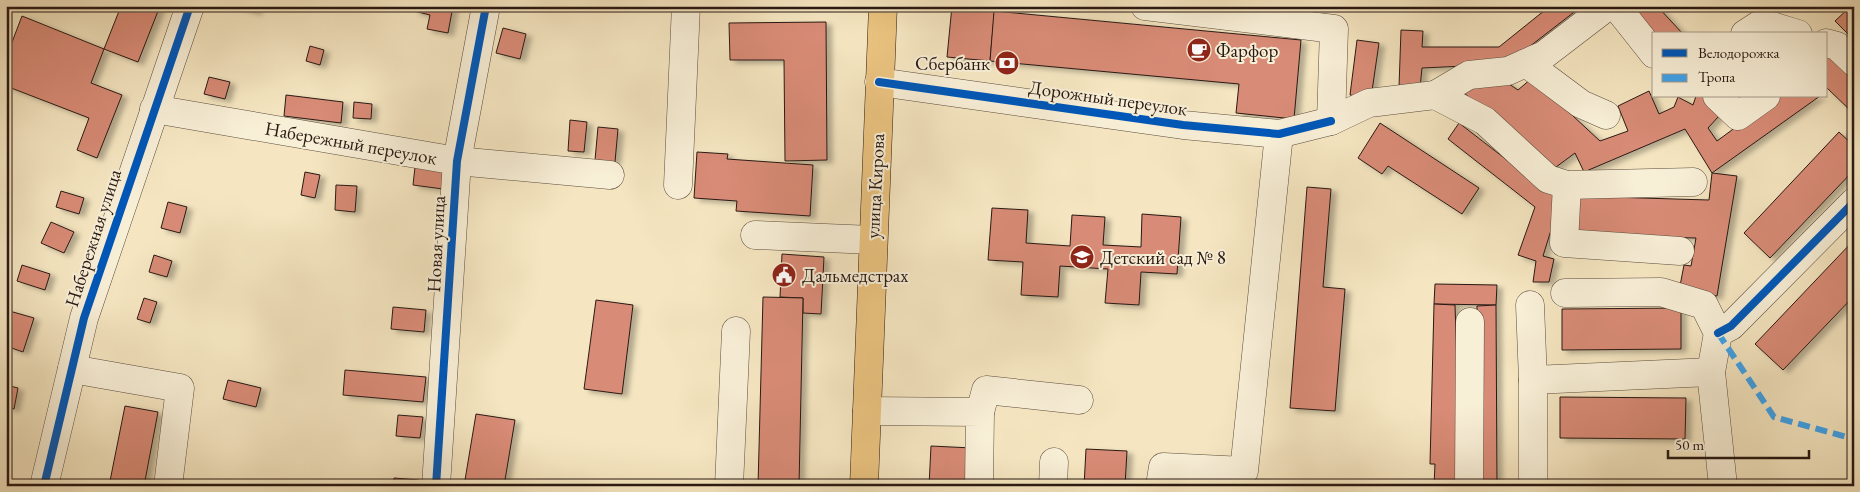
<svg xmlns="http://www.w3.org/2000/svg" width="1860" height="492" font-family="'EB Garamond',serif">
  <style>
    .building { fill: #d88b76; stroke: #291913; filter: url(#shadow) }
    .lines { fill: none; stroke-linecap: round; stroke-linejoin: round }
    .minor-casing { stroke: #5c4c3e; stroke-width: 29 }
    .major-casing { stroke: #291913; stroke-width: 29 }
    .minor { stroke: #f8efd7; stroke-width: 28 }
    .major { stroke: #eac380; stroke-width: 28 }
    .quiet { stroke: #3ea2ea; stroke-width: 6; stroke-dasharray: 12 6; stroke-linecap: butt }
    .cycleway-casing { stroke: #f8efd7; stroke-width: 11 }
    .cycleway { stroke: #0057b8; stroke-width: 8 }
    .labels { text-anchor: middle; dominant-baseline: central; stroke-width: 4; stroke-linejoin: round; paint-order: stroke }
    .poi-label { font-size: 19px; fill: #291913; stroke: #f8efd7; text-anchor: start }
    .street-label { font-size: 19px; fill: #291913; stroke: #f8efd7 }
  </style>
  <defs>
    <filter id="shadow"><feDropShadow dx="5.5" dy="3" stdDeviation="2.5" flood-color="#0004"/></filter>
  </defs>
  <rect width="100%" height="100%" fill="#f5e6c1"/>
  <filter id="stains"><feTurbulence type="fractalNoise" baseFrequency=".004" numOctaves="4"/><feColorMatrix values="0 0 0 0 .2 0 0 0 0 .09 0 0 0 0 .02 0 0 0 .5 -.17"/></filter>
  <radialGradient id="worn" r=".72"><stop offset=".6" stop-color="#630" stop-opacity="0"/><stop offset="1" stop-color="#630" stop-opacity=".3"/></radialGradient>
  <g class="building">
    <path d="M 121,6 L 160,6 L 138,62 L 104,49 Z"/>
    <path d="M 237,6 L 257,6 L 256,12 Z"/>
    <path d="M 415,6 L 453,6 L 448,33 L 427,29 L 430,15 L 414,11 Z"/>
    <path d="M 952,6 L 995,6 L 990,61 L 947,57 Z"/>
    <path d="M 1550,6 L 1582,6 L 1507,64 L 1422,68 L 1420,88 L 1399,87 L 1401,30 L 1423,31 L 1422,47 L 1499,47 Z"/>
    <path d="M 1626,6 L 1657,6 L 1683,34 L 1654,34 Z"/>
    <path d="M 1851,6 L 1854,6 L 1854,40 L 1835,21 Z"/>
    <path d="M 994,11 L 1301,40 L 1294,119 L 1236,113 L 1239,84 L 990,61 Z"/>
    <path d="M 22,16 L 104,49 L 91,83 L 122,95 L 97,158 L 77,150 L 89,118 L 6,86 L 6,49 L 9,50 Z"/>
    <path d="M 826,22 L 827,160 L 785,161 L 784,60 L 730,60 L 729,23 Z"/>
    <path d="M 503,28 L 526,34 L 520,59 L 496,53 Z"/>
    <path d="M 1357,40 L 1379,43 L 1371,98 L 1350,95 Z"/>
    <path d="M 310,46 L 324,50 L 320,65 L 306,61 Z"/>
    <path d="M 1826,53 L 1854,81 L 1854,114 L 1826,87 Z"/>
    <path d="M 209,77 L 230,82 L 225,99 L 204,94 Z"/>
    <path d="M 1532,78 L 1600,141 L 1628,131 L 1618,106 L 1649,91 L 1659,114 L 1674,107 L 1678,97 L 1693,105 L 1696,96 L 1704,96 L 1719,116 L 1708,128 L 1717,141 L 1778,96 L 1820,96 L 1712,173 L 1685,129 L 1584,172 L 1575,153 L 1552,170 L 1463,92 L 1476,79 L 1506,82 L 1518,90 Z"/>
    <path d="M 286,95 L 343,102 L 341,123 L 284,116 Z"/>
    <path d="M 354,102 L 372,104 L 371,119 L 353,118 Z"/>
    <path d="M 570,120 L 587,122 L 584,152 L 568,151 Z"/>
    <path d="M 1380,123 L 1479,188 L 1462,214 L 1388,166 L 1382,174 L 1358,158 Z"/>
    <path d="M 1459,123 L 1560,201 L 1543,256 L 1554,259 L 1549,282 L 1533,282 L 1536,261 L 1518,255 L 1535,207 L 1448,139 Z"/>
    <path d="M 598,127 L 618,129 L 615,162 L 595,160 Z"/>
    <path d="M 1839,132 L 1854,146 L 1854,170 L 1770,258 L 1744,233 Z"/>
    <path d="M 697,152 L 728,154 L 727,159 L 813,165 L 810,216 L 736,211 L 737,201 L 694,198 Z"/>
    <path d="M 415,167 L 446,171 L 443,189 L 413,185 Z"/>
    <path d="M 305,172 L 320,175 L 315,198 L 301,195 Z"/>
    <path d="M 1712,173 L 1737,176 L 1717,296 L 1679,291 L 1684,265 L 1691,266 L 1696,238 L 1572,235 L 1574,196 L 1709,200 Z"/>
    <path d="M 336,185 L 357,186 L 355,212 L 335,210 Z"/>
    <path d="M 1307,187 L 1331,189 L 1323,287 L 1345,289 L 1335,411 L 1290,408 Z"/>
    <path d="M 61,191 L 84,198 L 79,214 L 56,207 Z"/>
    <path d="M 168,202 L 187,207 L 180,233 L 161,228 Z"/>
    <path d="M 992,208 L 1028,210 L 1026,243 L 1070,246 L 1072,215 L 1105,217 L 1103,245 L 1141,247 L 1142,214 L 1181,217 L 1177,274 L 1141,272 L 1139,305 L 1105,303 L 1108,269 L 1060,266 L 1058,297 L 1021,295 L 1023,262 L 988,260 Z"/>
    <path d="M 51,222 L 74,232 L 64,253 L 41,243 Z"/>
    <path d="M 1854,240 L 1854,296 L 1783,370 L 1755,344 Z"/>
    <path d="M 782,254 L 824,257 L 821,314 L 803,313 L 803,298 L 780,297 Z"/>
    <path d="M 154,255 L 172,261 L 167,277 L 149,272 Z"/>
    <path d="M 22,265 L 50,274 L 45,290 L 17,281 Z"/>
    <path d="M 1435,284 L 1497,285 L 1496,305 L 1434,304 Z"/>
    <path d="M 763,297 L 803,298 L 799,486 L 758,486 Z"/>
    <path d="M 144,298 L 157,302 L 150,323 L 137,319 Z"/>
    <path d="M 596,300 L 633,305 L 622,394 L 584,389 Z"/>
    <path d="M 1434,304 L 1455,305 L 1461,486 L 1434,486 L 1435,464 L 1430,464 Z"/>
    <path d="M 1496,305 L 1497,486 L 1476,486 L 1477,306 Z"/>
    <path d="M 393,307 L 426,310 L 424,332 L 391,329 Z"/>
    <path d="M 1681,308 L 1681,349 L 1562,350 L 1562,309 Z"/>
    <path d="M 6,310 L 34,318 L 23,352 L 6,346 Z"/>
    <path d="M 345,370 L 426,377 L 423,402 L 343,395 Z"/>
    <path d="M 228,380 L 261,388 L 256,407 L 223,399 Z"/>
    <path d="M 6,385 L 18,388 L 14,409 L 6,407 Z"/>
    <path d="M 1560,397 L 1686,398 L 1685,439 L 1560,438 Z"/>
    <path d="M 125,406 L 158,412 L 144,486 L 109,486 Z"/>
    <path d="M 476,414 L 515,420 L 504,486 L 464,486 Z"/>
    <path d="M 398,415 L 423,417 L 420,438 L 396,436 Z"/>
    <path d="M 931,446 L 972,448 L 970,486 L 929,486 Z"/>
    <path d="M 1086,449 L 1127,451 L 1125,486 L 1084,486 Z"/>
    <path d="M 1205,474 L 1300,486 L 1176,486 L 1176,482 L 1204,485 Z"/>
    <path d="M 394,478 L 419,480 L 418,486 L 394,486 Z"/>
  </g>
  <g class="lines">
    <defs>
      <g id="minor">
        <path d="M 1145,6 L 1334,29 L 1331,121"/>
        <path d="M 1616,6 L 1654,54"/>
        <path d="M 1745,34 L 1762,23 L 1798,34"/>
        <path d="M 1826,43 L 1837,46 L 1854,62"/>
        <path d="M 1526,63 L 1581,104 L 1606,115"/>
        <path d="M 879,82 L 1183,125 L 1279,134 L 1331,121 L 1369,103 L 1435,95 L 1485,121 L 1548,179 L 1567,185 L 1693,182"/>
        <path d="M 1435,95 L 1469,75 L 1508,71 L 1544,55 L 1608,6"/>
        <path d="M 1717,96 L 1738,116 L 1766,96"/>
        <path d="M 154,109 L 457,161 L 610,175"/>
        <path d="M 678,185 L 686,6"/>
        <path d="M 1567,185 L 1564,243 L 1680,251"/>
        <path d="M 755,235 L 872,240"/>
        <path d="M 1565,293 L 1661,292 L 1704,305 L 1718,333 L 1711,372 L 1723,486"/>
        <path d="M 1530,305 L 1533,380 L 1533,486"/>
        <path d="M 1718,333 L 1731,326 L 1854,202"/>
        <path d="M 72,369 L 180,388 L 168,486"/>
        <path d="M 1533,380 L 1711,372"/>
        <path d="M 867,411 L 980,412 L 979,486"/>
        <path d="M 980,412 L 986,390 L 1079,400"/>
        <path d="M 44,486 L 84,318 L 190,6"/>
        <path d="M 436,486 L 457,161 L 486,6"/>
        <path d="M 729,486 L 736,331"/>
        <path d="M 1053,486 L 1054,462"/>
        <path d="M 1160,486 L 1163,467 L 1244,471 L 1279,134"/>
        <path d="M 1469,486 L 1470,322"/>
      </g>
      <path id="major" d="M 864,486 L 883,6"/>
    </defs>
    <use href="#minor" class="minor-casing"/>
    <use href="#major" class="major-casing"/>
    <use href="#minor" class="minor"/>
    <use href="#major" class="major"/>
    <path class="quiet" d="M 1718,333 L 1774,417 L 1854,439"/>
    <defs>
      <g id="cycleway">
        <path d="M 879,82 L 1183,125 L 1279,134 L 1331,121"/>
        <path d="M 1718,333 L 1731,326 L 1854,202"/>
        <path d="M 44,486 L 84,318 L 190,6"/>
        <path d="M 436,486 L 457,161 L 486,6"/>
      </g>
    </defs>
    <use href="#cycleway" class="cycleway-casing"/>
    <use href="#cycleway" class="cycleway"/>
  </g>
  <defs>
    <symbol id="cafe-disc" viewBox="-11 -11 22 22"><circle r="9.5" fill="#8f2418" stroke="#f8efd7"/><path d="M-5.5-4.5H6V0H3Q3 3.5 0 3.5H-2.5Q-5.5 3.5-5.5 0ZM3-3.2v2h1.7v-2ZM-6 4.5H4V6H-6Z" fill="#fff"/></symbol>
    <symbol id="bank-disc" viewBox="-11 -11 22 22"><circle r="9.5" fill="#8f2418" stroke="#f8efd7"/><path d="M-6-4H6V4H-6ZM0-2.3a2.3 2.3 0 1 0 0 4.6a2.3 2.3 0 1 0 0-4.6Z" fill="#fff"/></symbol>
    <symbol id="school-disc" viewBox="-11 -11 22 22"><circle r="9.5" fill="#8f2418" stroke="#f8efd7"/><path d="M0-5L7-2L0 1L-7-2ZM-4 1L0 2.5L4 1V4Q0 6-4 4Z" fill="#fff"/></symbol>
    <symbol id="civic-disc" viewBox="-11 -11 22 22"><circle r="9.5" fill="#8f2418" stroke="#f8efd7"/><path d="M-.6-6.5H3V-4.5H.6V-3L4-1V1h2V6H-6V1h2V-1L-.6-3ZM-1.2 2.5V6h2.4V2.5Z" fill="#fff"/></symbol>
  </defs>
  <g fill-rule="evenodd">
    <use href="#cafe-disc" x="1185" y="36" width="28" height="28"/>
    <use href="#bank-disc" x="993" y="49" width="28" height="28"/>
    <use href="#school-disc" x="1068" y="243" width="28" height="28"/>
    <use href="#civic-disc" x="770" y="261" width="28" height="28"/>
  </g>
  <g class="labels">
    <g class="poi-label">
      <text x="1216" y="50">Фарфор</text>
      <text x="990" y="63" text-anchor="end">Сбербанк</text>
      <text x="1100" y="257">Детский сад № 8</text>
      <text x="802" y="275">Дальмедстрах</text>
    </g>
    <g class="street-label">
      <text transform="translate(1108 98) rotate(8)">Дорожный переулок</text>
      <text transform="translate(351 143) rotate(10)">Набережный переулок</text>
      <text transform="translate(875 186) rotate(-87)">улица Кирова</text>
      <text transform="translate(93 238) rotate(-72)">Набережная улица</text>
      <text transform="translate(436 244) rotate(-87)">Новая улица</text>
    </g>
  </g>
  <rect width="1860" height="492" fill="none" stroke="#f5e6c1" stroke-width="25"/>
  <rect x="8" y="8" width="1845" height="477" fill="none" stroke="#291913" stroke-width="2.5"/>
  <rect x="12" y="12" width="1835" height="467" fill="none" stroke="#291913"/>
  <rect x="1652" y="32" width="175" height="65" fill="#f8efd7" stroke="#a59989"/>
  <rect x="1662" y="49" width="25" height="8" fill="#0057b8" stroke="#a59989"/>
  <text x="1698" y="58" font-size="15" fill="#291913">Велодорожка</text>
  <rect x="1662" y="74" width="25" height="8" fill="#3ea2ea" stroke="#a59989"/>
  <text x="1698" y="82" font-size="15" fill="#291913">Тропа</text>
  <path d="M1668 450v8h141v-8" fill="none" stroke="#291913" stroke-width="2.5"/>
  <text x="1675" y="450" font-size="15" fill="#291913" stroke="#f8efd7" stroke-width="4" paint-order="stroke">50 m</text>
  <rect width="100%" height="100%" filter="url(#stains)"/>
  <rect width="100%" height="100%" fill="url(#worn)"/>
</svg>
